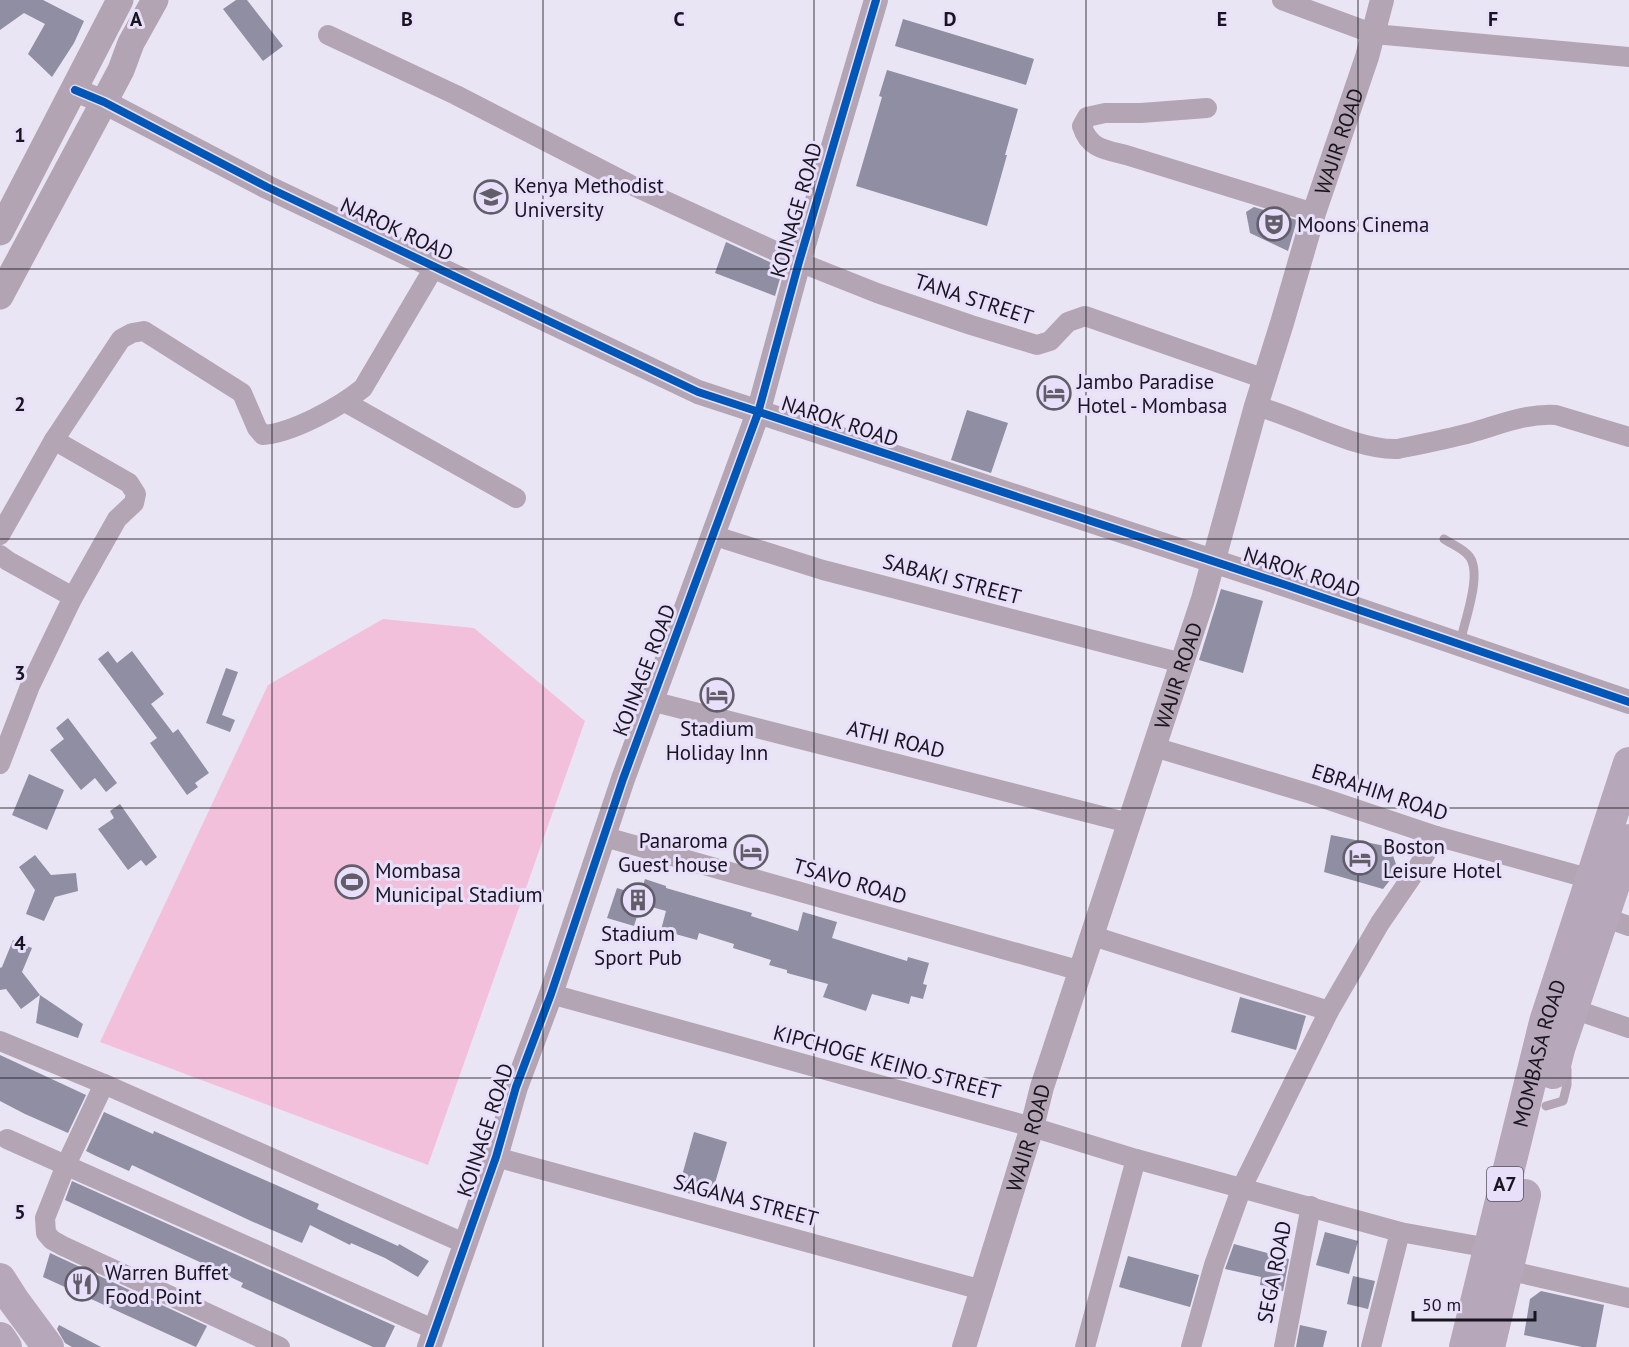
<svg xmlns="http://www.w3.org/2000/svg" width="1629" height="1347" font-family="'PT Sans',sans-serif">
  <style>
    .green { fill: #f3c0db }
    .building { fill: #8f8ea2 }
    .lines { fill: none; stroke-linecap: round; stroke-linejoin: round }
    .service { stroke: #b3a5b4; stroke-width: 9 }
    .minor { stroke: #b3a5b4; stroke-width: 20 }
    .tertiary { stroke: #b3a5b4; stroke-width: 24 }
    .secondary { stroke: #b3a4b4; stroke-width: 27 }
    .trunk { stroke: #b6a7ba; stroke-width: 32 }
    .cycleway-casing { stroke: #e8dffa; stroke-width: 11 }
    .cycleway { stroke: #0057b8; stroke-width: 8 }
    .grid { fill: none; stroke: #18151e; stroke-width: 1.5; stroke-opacity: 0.55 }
    .labels { text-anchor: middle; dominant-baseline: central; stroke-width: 6; stroke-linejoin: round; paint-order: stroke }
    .shield { fill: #e8dffa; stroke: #565260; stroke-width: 1.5 }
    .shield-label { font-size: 20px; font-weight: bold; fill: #18151e }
    .street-label { font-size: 21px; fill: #18151e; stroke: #e8dffa }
    .poi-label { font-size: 21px; fill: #18151e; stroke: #e8dffa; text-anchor: start }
    .grid-label { font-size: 20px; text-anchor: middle; font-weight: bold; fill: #18151e; stroke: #e8dffa; stroke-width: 6; stroke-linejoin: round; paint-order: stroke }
  </style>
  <rect width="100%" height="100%" fill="#eae5f4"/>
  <path class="green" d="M 383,619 L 474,628 L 585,721 L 428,1165 L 100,1042 L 268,685 Z"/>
  <g class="building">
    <path d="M 0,0 L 43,0 L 84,21 L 74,43 L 52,77 L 28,54 L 45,24 L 24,13 L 0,30 Z"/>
    <path d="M 236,0 L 247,0 L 283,46 L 263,61 L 223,9 Z"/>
    <path d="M 903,19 L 1034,59 L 1026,85 L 895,46 Z"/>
    <path d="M 887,70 L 1018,109 L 1005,155 L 1007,155 L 987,226 L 856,186 L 882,97 L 879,96 Z"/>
    <path d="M 1254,207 L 1297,220 L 1288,251 L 1250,233 L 1246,212 Z"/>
    <path d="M 726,242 L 783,268 L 775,296 L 715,273 Z"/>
    <path d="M 967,410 L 1008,423 L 991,473 L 951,460 Z"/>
    <path d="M 1221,589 L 1263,601 L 1243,673 L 1199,660 Z"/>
    <path d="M 108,651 L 117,663 L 132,651 L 164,694 L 151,704 L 173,733 L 178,729 L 209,773 L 195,783 L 198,787 L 187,795 L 150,743 L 157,738 L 98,659 Z"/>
    <path d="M 226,668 L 238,672 L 222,715 L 235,720 L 230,732 L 206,723 Z"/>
    <path d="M 68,718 L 117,783 L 106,792 L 95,778 L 81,790 L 50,750 L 64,739 L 56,728 Z"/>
    <path d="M 29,774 L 64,790 L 47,830 L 12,815 Z"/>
    <path d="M 120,804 L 157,857 L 146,866 L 141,860 L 128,870 L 98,829 L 114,818 L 110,811 Z"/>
    <path d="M 1331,835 L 1390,847 L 1398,870 L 1383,889 L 1324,872 Z"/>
    <path d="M 35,855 L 51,875 L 76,873 L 78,891 L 55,897 L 44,921 L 26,914 L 35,890 L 19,867 Z"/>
    <path d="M 645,879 L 666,886 L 666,888 L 752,913 L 751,916 L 798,931 L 803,912 L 837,922 L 832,938 L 907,961 L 908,957 L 929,963 L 923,984 L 927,985 L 923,999 L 911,996 L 909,1004 L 872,994 L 866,1011 L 823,997 L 828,984 L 787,973 L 787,970 L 769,965 L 771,960 L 733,948 L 734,944 L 699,933 L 697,940 L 661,930 L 666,911 L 641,904 L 634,926 L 607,918 L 617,888 L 640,895 Z"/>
    <path d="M 13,940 L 32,948 L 22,972 L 40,995 L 21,1009 L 6,989 L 0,990 L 0,968 L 2,967 Z"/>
    <path d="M 40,995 L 83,1024 L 78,1038 L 36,1023 Z"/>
    <path d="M 1240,997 L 1306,1016 L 1296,1050 L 1231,1032 Z"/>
    <path d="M 0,1055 L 86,1095 L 68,1133 L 25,1114 L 0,1101 Z"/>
    <path d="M 104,1112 L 153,1134 L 154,1131 L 319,1204 L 317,1209 L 398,1246 L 399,1244 L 429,1261 L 418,1277 L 385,1258 L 351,1243 L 350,1245 L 310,1225 L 302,1243 L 251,1221 L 132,1165 L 129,1171 L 96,1156 L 86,1151 Z"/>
    <path d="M 694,1132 L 727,1142 L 710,1200 L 678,1190 Z"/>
    <path d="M 72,1181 L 395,1326 L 385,1347 L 373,1347 L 241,1287 L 243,1283 L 228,1276 L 228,1275 L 65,1200 Z"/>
    <path d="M 1325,1232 L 1358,1241 L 1349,1274 L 1316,1265 Z"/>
    <path d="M 1234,1244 L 1289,1259 L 1283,1291 L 1260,1285 L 1261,1277 L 1225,1269 Z"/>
    <path d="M 50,1253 L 207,1326 L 196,1347 L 43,1277 Z"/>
    <path d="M 1128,1256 L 1199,1275 L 1190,1307 L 1119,1287 Z"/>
    <path d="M 1353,1276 L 1375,1281 L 1368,1309 L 1347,1304 Z"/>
    <path d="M 1541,1291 L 1604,1305 L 1596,1347 L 1582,1347 L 1524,1335 L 1530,1299 Z"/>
    <path d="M 59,1325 L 101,1347 L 72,1347 L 65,1343 L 57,1329 Z"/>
    <path d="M 1300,1325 L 1327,1331 L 1323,1347 L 1296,1347 Z"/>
  </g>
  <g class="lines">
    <g class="service">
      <path d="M 1444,539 C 1451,544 1462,548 1468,555 C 1484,571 1464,622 1460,643"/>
      <path d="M 1546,1106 L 1563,1101 L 1567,1085 L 1567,1069"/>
    </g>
    <g class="minor">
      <path d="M 1282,0 L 1374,34 L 1629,57"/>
      <path d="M 328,35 L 456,95 L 629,184 L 799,262 L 877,293 L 971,325 L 1037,345 L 1050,341 L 1068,322 L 1085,316 L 1265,379"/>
      <path d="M 1207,108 L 1141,113 L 1105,113 L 1087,117 L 1082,126 C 1089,149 1106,150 1126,155 L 1314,213"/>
      <path d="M 345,402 L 516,498"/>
      <path d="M 1256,406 C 1298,417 1357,451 1398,449 C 1422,444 1447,439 1470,433 C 1499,425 1526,413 1556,415 L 1629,437"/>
      <path d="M 54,440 L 129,483 L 136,494 L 134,503 L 117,519 L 73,597"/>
      <path d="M 0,535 L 54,440 L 121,339 L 132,333 L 144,331 L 242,393 L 257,428 L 263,435 C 292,433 340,407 363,388 L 435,266"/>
      <path d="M 712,535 L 823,570 L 1182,663"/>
      <path d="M 0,555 L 8,561 L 73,597 L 30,686 L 0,764"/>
      <path d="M 651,701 L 1129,823"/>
      <path d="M 1154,747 L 1311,794 L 1436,836 L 1591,879"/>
      <path d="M 605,837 L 1081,971"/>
      <path d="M 1603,917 L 1629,926"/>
      <path d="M 1093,936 L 1329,1011"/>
      <path d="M 551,994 L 1032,1127 L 1136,1159 L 1400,1232 L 1489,1248"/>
      <path d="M 1573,1009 L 1629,1028"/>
      <path d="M 0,1041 L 104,1084 L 466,1244"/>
      <path d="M 104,1084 L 66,1165 L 45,1218 L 46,1233 L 52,1240 L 63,1246 L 280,1347"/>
      <path d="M 7,1139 L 435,1330"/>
      <path d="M 496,1157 L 982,1290"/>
      <path d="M 1507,1270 L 1629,1298"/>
      <path d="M 1085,1347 L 1136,1159"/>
      <path d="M 1191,1347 L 1214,1265 L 1242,1187 L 1329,1011 L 1380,923 L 1415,872 L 1436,836"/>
      <path d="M 1284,1347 L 1311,1206"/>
      <path d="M 1371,1347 L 1400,1232"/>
    </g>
    <g class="tertiary">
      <path d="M 75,90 L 104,102 L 267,187 L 698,392 L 1289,586 L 1629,702"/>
      <path d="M 429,1347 L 496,1157 L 516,1087 L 551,994 L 623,779 L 758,413 L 799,262 L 876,0"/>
      <path id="s1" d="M 964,1347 L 1032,1127 L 1042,1087 L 1203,599 L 1256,406 L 1282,323 L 1314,213 L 1367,57 L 1382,0"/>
    </g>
    <g class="secondary">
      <path d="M 0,232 L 120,0"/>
      <path d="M 0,296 L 104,102 L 121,70 L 131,43 L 155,0"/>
    </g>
    <g class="trunk">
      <path d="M 1553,1073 L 1559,1049 L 1629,840"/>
      <path d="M 0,1279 L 14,1301 L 48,1347"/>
      <path d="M 0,1338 L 6,1347"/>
      <path id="s2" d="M 1465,1347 L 1545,1022 L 1629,763"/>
      <path d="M 1489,1347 L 1525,1195"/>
    </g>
    <defs>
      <g id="cycleway">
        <path d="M 75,90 L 104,102 L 267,187 L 698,392 L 1289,586 L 1629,702"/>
        <path d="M 429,1347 L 496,1157 L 516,1087 L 551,994 L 623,779 L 758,413 L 799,262 L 876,0"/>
      </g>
    </defs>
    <use href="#cycleway" class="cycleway-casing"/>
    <use href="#cycleway" class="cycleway"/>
  </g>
  <path class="grid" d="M 272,0 L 272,1347M 543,0 L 543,1347M 814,0 L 814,1347M 1086,0 L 1086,1347M 1358,0 L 1358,1347M 0,269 L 1629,269M 0,539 L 1629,539M 0,808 L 1629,808M 0,1078 L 1629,1078"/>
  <defs>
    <symbol id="university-ring" viewBox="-11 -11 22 22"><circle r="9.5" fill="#e8dffa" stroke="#625e69" stroke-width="1.5"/><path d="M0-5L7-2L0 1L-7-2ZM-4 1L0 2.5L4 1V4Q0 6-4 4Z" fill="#625e69"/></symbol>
    <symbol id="theatre-ring" viewBox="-11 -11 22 22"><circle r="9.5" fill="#e8dffa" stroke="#625e69" stroke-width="1.5"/><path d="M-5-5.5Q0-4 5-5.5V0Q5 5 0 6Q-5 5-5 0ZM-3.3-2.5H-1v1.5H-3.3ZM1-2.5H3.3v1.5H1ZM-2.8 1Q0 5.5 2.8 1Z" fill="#625e69"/></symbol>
    <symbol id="hotel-ring" viewBox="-11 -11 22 22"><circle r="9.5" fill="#e8dffa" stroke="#625e69" stroke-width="1.5"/><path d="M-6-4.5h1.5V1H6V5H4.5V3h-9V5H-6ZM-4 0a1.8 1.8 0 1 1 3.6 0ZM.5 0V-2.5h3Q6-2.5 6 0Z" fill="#625e69"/></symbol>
    <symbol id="stadium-ring" viewBox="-11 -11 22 22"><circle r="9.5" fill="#e8dffa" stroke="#625e69" stroke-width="1.5"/><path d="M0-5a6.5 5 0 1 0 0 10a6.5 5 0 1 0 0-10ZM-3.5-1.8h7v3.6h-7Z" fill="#625e69"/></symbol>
    <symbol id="building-ring" viewBox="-11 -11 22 22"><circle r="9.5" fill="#e8dffa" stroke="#625e69" stroke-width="1.5"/><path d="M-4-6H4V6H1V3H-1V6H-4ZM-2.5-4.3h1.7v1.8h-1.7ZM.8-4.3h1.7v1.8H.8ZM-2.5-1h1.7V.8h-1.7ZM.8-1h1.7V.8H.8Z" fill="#625e69"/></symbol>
    <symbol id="restaurant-ring" viewBox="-11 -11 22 22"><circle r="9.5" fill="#e8dffa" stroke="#625e69" stroke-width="1.5"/><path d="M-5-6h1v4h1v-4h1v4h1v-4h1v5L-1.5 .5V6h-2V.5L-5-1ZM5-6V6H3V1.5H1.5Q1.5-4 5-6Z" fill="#625e69"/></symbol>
  </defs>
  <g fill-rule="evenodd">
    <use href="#university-ring" x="472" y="178" width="38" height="38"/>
    <use href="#theatre-ring" x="1255" y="205" width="38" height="38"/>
    <use href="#hotel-ring" x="1035" y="374" width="38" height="38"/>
    <use href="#hotel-ring" x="698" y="676" width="38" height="38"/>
    <use href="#hotel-ring" x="732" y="833" width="38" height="38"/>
    <use href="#hotel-ring" x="1341" y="839" width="38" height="38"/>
    <use href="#stadium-ring" x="333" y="863" width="38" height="38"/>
    <use href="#building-ring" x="619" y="881" width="38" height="38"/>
    <use href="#restaurant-ring" x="63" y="1265" width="38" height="38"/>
  </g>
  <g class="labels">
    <rect class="shield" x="1487" y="1167" width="36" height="34" rx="4.5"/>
    <g class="shield-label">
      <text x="1505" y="1184">A7</text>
    </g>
    <g class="street-label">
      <text stroke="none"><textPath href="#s1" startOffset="1263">WAJIR ROAD</textPath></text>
      <text transform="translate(796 210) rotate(-74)">KOINAGE ROAD</text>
      <text transform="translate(397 229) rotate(25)">NAROK ROAD</text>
      <text transform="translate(974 299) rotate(18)">TANA STREET</text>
      <text transform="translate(840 421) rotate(18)">NAROK ROAD</text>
      <text transform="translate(1302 572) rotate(18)">NAROK ROAD</text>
      <text transform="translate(952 579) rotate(15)">SABAKI STREET</text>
      <text transform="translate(644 670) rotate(-69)">KOINAGE ROAD</text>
      <text stroke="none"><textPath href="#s1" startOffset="705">WAJIR ROAD</textPath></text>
      <text transform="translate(896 739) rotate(14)">ATHI ROAD</text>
      <text transform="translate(1380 792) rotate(18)">EBRAHIM ROAD</text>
      <text transform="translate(850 881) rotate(16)">TSAVO ROAD</text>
      <text stroke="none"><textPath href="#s2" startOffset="303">MOMBASA ROAD</textPath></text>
      <text transform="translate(887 1062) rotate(15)">KIPCHOGE KEINO STREET</text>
      <text transform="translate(485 1130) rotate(-72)">KOINAGE ROAD</text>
      <text stroke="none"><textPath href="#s1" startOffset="219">WAJIR ROAD</textPath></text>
      <text transform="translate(746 1200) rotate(15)">SAGANA STREET</text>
      <text transform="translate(1274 1272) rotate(-79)">SEGA ROAD</text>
    </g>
    <g class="poi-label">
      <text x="514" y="185">Kenya Methodist<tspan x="514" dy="24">University</tspan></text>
      <text x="1297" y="224">Moons Cinema</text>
      <text x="1077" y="381">Jambo Paradise<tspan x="1077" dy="24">Hotel - Mombasa</tspan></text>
      <text x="717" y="728" text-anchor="middle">Stadium<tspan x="717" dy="24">Holiday Inn</tspan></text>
      <text x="728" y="840" text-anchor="end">Panaroma<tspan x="728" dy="24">Guest house</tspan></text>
      <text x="1383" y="846">Boston<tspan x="1383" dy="24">Leisure Hotel</tspan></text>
      <text x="375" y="870">Mombasa<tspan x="375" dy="24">Municipal Stadium</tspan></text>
      <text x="638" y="933" text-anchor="middle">Stadium<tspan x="638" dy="24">Sport Pub</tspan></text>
      <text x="105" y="1272">Warren Buffet<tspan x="105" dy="24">Food Point</tspan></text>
    </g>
  </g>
  <g class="grid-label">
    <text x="136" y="26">A</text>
    <text x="407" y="26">B</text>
    <text x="679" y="26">C</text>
    <text x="950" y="26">D</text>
    <text x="1222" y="26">E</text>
    <text x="1493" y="26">F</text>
    <text x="20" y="142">1</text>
    <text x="20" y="411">2</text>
    <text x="20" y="680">3</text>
    <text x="20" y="950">4</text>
    <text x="20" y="1219">5</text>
  </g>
  <path d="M1413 1311v9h122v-9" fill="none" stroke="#18151e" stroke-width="3"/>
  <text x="1422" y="1311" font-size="18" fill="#18151e" stroke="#e8dffa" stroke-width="4.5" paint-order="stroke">50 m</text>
</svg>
